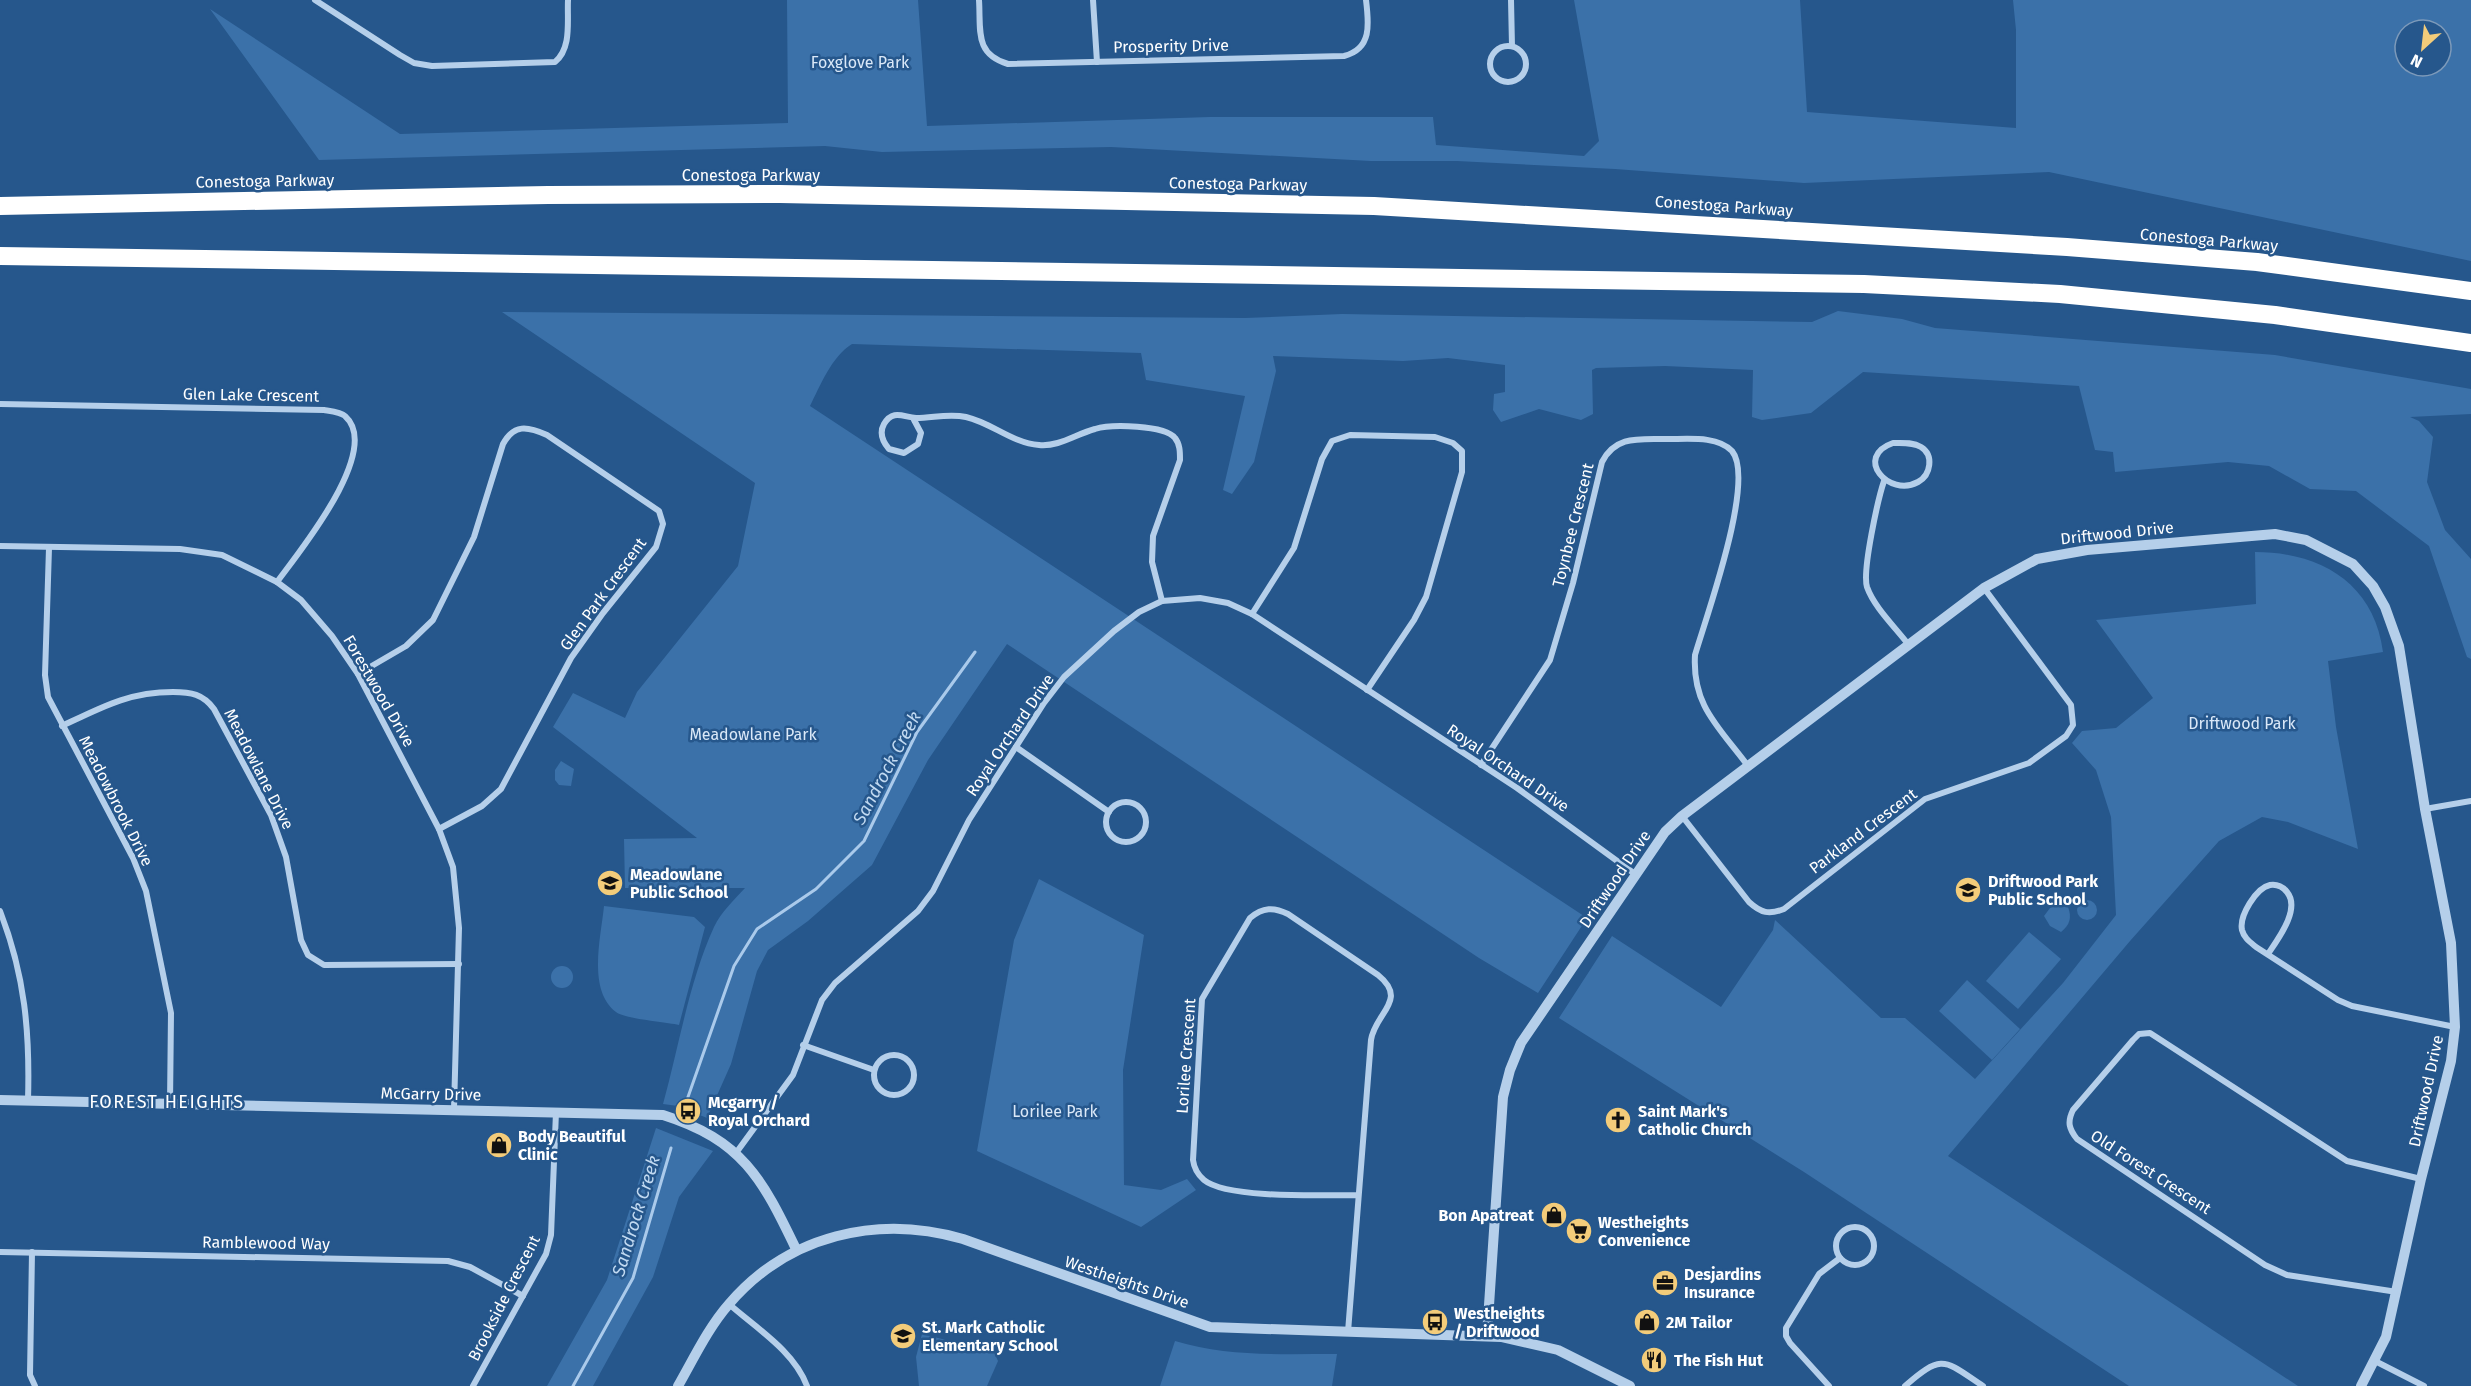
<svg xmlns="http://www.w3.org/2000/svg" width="2471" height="1386" font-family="'Fira Sans',sans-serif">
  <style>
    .green { fill: #3b71a9; fill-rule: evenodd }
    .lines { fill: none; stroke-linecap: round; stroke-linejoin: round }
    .stream { stroke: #aacaeb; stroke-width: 3 }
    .minor { stroke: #b5cfea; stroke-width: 6 }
    .tertiary { stroke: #b5cfea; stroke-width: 10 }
    .motorway { stroke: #fff; stroke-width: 18 }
    .labels { text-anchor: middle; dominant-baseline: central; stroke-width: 5; stroke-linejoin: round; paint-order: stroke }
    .street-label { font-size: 16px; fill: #fff; stroke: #26578c }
    .park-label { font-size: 16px; fill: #dae8f8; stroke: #26578c }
    .poi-label { font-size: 16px; font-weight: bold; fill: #fff; stroke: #26578c; text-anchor: start }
    .water-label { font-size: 18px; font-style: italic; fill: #c1d9f1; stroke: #26578c }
    .neighbourhood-label { font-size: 18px; letter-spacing: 1.5px; fill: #fff; stroke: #26578c }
  </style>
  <rect width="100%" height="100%" fill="#26578c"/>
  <g class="green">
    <path d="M 787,0 L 918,0 L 927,126 L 1210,117 L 1433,117 L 1436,145 L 1584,156 L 1599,141 L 1574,0 L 1800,0 L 1807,112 L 2016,128 L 2016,30 L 2013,0 L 2471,0 L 2471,261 L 2049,172 L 1804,183 L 1615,169 L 1457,161 L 1371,161 L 1111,147 L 882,152 L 825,146 L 319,160 L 210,9 L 400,134 L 788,123 ZM 2405,30 L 2441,30 L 2441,66 L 2405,66 Z"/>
    <path d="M 1838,311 L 1902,319 L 1935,328 L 2275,355 L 2471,389 L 2471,414 L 2410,417 L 2419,421 L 2433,437 L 2427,482 L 2445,530 L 2471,559 L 2471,659 L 2467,657 L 2429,546 L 2356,491 L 2310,489 L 2269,466 L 2228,462 L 2115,472 L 2113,452 L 2095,450 L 2079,386 L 1863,372 L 1811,413 L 1762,420 L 1752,417 L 1753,370 L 1665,366 L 1596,368 L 1592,370 L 1593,414 L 1581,420 L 1539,409 L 1501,422 L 1493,410 L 1494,394 L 1505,392 L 1505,365 L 1448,358 L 1403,361 L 1273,356 L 1276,371 L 1254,462 L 1232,494 L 1223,490 L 1245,396 L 1146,380 L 1141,353 L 852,344 C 832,356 820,386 810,406 L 1587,918 L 1538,993 L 1479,958 L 1007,644 L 928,760 L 872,865 L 808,921 L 768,950 L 757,971 L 731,1064 L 707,1118 L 678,1106 L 663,1104 C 679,1046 689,982 714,927 C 721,912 734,900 745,888 L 625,888 L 624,839 L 697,838 L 553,727 L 573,693 L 625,718 L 637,692 L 738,566 L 755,483 L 502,312 L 1245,318 L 1342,314 L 1812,322 Z"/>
    <path d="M 2255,552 C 2320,552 2374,583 2383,652 L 2328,661 L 2336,727 L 2358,849 L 2288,822 L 2262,817 L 2219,841 L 2130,941 L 1948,1156 L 2298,1386 L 2129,1386 L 1804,1172 L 1559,1018 L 1612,936 L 1721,1007 L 1773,930 L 1775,920 L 1881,1018 L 1905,1018 L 1975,1079 L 2063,983 L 2116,915 L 2111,817 L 2096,770 L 2072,743 L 2082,731 L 2116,728 L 2153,698 L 2096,620 L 2256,604 Z"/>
    <path d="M 561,761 L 574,769 L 571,786 L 559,785 L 555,780 L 555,770 Z"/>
    <path d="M 1039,879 L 1144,935 L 1123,1070 L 1124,1185 L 1161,1190 L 1187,1179 L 1196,1190 L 1141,1227 L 977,1151 L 1014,940 Z"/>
    <circle cx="2087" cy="910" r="10"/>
    <path d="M 2060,903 L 2068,907 C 2072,917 2070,925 2061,932 L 2050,926 L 2044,916 L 2050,908 Z"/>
    <path d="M 604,906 L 694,917 L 705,927 L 679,1025 C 666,1022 625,1019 616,1012 C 587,990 601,937 604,906 Z"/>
    <path d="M 2029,932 L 2061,959 L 2018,1009 L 1986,981 Z"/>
    <circle cx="562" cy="977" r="11"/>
    <path d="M 1967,980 L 2020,1029 L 1992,1060 L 1939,1011 Z"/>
    <path d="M 656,1128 L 713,1151 L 679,1197 L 653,1277 L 593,1386 L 547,1386 L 607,1280 Z"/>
    <path d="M 922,1334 L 994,1352 L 998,1361 L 987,1386 L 919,1386 L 916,1357 Z"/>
    <path d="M 1175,1341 C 1228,1357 1281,1354 1337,1354 L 1332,1386 L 1160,1386 Z"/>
  </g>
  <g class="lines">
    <g class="stream">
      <path d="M 688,1097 L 734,966 L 757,929 L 816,889 L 864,841 L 917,732 L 975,652"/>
      <path d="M 573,1386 L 633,1278 L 671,1148"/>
    </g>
    <g class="minor">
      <path d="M 315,0 L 400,55 L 414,63 L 432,66 L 555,62 C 572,48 567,21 568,0"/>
      <path d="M 979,0 C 981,30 974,54 1008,64 L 1344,56 C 1372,49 1369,24 1366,0"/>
      <path d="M 1093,0 L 1097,62"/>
      <path d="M 1511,0 L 1512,46"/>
      <circle cx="1508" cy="64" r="18"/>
      <path d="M 0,404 L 324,410 C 330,411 341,412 345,416 C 383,450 299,552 277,582"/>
      <path d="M 913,418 L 921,433 L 918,444 L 904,453 L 889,449 C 883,442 879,433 884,424 C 893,409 903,417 916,418 C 933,418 949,413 966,417 C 992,423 1012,443 1039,445 C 1059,447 1076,434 1095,429 C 1111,424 1165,425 1175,438 C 1180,444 1180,452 1180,460 L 1153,536 L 1152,562 L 1162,601"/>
      <path d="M 1893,443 C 1902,443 1913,442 1921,447 C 1934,455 1931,475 1918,482 C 1889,498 1853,457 1893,443 Z"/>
      <path d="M 1884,481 C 1878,499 1862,571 1867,587 C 1874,607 1895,627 1908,644"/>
      <path d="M 0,546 L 180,549 L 222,555 L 277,582 L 301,600 L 332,636 L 358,674 L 439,829 L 453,867 L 459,928 L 454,1109"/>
      <path d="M 49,548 L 45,675 L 48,697 L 133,858 L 146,891 L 171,1013 L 170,1104"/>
      <path d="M 1252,614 L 1294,548 L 1322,459 L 1332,441 L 1350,435 L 1435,437 L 1453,443 L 1462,451 L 1462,472 L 1426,597 L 1414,620 L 1367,690"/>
      <path d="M 358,674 L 406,646 L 433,620 L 474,537 L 503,444 C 514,424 527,426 547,435 L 659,511 L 663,524 L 656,547 L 603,613 L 571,658 L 501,789 L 482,806 L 439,829"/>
      <path d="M 62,726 C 102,707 129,692 173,692 C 191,692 203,694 214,709 L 271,815 L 286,857 L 301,940 L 308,955 L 324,965 L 459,964"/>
      <path d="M 1016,747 L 1109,812"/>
      <path d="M 1481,765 L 1550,660 L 1573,583 L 1602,462 C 1615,437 1636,439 1661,439 C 1682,440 1716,434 1732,451 C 1756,480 1706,617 1695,655 C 1692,706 1719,727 1748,766"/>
      <circle cx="1126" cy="822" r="20"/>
      <path d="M 2425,809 L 2471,801"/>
      <path d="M 1682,816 L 1749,902 C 1761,913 1769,915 1784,909 L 1925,799 L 2029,763 L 2066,736 L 2073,725 L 2071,705 L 1984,588"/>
      <path d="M 0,911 C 25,975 30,1033 28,1100"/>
      <path d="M 2268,954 C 2278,939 2301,909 2287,892 C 2283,887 2277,884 2270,885 C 2256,888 2239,916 2242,930 C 2244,938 2250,942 2256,947 L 2338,1000 L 2352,1006 L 2455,1027"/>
      <path d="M 803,1045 L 874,1070"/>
      <circle cx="894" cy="1075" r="20"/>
      <path d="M 736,1153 L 793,1075 L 822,1000 L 835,983 L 918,911 L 933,891 L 969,820 L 1044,703 L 1064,677 L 1114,631 L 1139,612 L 1162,601 L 1200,598 L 1228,603 L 1252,614 L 1517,788 L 1635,874"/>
      <circle cx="1855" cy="1246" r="19"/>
      <path d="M 0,1252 L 448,1261 L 470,1267 L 523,1296"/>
      <path d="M 32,1252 L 30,1375 L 35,1386"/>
      <path d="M 2397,1292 L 2287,1275 L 2265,1265 L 2077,1139 C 2069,1129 2067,1122 2073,1110 L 2133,1040 L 2139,1034 L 2150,1033 L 2347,1161 L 2421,1179"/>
      <path d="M 729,1304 C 756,1328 794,1351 807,1386"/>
      <path d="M 1348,1332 L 1371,1040 C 1375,1013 1409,1000 1378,975 L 1288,914 C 1274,907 1263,907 1250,918 L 1202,999 L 1193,1160 C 1194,1168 1197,1174 1204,1180 C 1227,1199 1324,1195 1357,1195"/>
      <path d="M 2375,1361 L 2424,1386"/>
      <path d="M 473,1386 L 546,1254 L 551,1235 L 556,1112"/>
      <path d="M 1829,1386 L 1790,1343 L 1786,1336 L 1786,1328 L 1819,1274 L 1840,1258"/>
      <path d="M 1905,1386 C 1943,1353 1944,1360 1983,1386"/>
    </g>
    <g class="tertiary">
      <path d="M 0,1100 L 663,1115 C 742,1140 762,1178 796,1249"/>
      <path d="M 1487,1335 L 1503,1097 L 1510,1070 L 1521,1043 L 1665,832 L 1682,816 L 1984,588 L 2037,559 L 2087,550 L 2275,534 L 2306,540 L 2353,564 L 2373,586 L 2385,607 L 2399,646 L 2425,809 L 2451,943 L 2455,1027 L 2451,1061 L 2421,1179 L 2386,1337 L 2361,1386"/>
      <path d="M 678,1386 C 694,1358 708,1328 729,1304 C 788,1235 878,1214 963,1239 L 1210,1327 L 1501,1337 L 1558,1350 L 1630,1386"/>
    </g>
    <g class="motorway">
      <path d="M 0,206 L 548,195 L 780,194 L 1374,206 L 2067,247 L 2257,262 L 2471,291"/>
      <path d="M 0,256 L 1864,284 L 2060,294 L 2275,315 L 2471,343"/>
    </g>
  </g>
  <defs>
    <symbol id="school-disc" viewBox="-11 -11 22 22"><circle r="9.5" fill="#f3cc7a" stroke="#26578c"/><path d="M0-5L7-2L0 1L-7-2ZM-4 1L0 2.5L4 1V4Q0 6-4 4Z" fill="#111"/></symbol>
    <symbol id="bus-disc" viewBox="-11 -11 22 22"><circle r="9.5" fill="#f3cc7a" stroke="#26578c"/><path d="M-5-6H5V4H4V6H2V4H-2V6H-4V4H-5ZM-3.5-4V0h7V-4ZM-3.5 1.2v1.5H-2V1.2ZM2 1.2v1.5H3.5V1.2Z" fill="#111"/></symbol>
    <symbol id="church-disc" viewBox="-11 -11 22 22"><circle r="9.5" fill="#f3cc7a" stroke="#26578c"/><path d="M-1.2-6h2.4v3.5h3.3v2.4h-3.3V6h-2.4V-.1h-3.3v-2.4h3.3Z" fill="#111"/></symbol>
    <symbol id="shop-disc" viewBox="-11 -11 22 22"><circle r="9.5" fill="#f3cc7a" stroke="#26578c"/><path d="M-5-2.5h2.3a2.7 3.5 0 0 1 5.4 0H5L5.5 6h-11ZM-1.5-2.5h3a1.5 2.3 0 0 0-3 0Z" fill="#111"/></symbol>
    <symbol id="supermarket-disc" viewBox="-11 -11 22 22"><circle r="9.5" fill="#f3cc7a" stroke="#26578c"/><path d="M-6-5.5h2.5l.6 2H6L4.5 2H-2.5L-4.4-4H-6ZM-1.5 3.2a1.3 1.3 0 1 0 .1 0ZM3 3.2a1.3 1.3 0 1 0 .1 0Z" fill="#111"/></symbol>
    <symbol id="office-disc" viewBox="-11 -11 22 22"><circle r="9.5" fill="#f3cc7a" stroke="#26578c"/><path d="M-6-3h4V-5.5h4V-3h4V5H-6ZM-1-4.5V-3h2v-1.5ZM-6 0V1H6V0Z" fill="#111"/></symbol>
    <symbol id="restaurant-disc" viewBox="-11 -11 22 22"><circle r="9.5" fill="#f3cc7a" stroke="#26578c"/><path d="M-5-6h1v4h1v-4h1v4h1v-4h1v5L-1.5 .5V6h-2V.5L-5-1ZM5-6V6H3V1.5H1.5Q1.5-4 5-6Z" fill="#111"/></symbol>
  </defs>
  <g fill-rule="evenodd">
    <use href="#school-disc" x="595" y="868" width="30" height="30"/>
    <use href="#school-disc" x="1953" y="875" width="30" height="30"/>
    <use href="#bus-disc" x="673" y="1096" width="30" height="30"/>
    <use href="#church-disc" x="1603" y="1105" width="30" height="30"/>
    <use href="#shop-disc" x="484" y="1130" width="30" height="30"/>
    <use href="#shop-disc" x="1539" y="1200" width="30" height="30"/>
    <use href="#supermarket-disc" x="1564" y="1216" width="30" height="30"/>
    <use href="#office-disc" x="1650" y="1268" width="30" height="30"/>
    <use href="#bus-disc" x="1420" y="1307" width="30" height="30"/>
    <use href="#shop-disc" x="1632" y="1307" width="30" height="30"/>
    <use href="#school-disc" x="888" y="1321" width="30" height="30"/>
    <use href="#restaurant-disc" x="1639" y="1345" width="30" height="30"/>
  </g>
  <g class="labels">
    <g class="street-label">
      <text transform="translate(1171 46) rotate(-1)">Prosperity Drive</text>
      <text x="751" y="175">Conestoga Parkway</text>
      <text transform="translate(265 181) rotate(-1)">Conestoga Parkway</text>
      <text transform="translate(1238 184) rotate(1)">Conestoga Parkway</text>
      <text transform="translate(1724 206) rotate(4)">Conestoga Parkway</text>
      <text transform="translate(2209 240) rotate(5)">Conestoga Parkway</text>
      <text transform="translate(251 395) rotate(1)">Glen Lake Crescent</text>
      <text transform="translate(1573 525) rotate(-76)">Toynbee Crescent</text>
      <text transform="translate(2117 533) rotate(-6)">Driftwood Drive</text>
      <text transform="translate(603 594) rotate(-54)">Glen Park Crescent</text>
      <text transform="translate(379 691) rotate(60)">Forestwood Drive</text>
      <text transform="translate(1010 735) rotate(-56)">Royal Orchard Drive</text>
      <text transform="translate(1508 768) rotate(34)">Royal Orchard Drive</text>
      <text transform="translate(259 769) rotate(63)">Meadowlane Drive</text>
      <text transform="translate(116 801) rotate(63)">Meadowbrook Drive</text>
      <text transform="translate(1863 831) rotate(-37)">Parkland Crescent</text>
      <text transform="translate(1615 879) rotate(-56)">Driftwood Drive</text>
      <text transform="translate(1186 1056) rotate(-86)">Lorilee Crescent</text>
      <text transform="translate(2426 1091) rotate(-78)">Driftwood Drive</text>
      <text transform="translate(431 1094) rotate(1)">McGarry Drive</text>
      <text transform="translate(2151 1172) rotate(33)">Old Forest Crescent</text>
      <text transform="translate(266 1243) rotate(1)">Ramblewood Way</text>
      <text transform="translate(1127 1282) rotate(19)">Westheights Drive</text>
      <text transform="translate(504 1298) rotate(-63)">Brookside Crescent</text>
    </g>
    <g class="park-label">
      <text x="860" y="62">Foxglove Park</text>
      <text x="2242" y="723">Driftwood Park</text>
      <text x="753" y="734">Meadowlane Park</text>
      <text x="1055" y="1111">Lorilee Park</text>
    </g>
    <g class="poi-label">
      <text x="630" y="874">Meadowlane<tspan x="630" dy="18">Public School</tspan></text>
      <text x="1988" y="881">Driftwood Park<tspan x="1988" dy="18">Public School</tspan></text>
      <text x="708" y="1102">Mcgarry /<tspan x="708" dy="18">Royal Orchard</tspan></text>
      <text x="1638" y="1111">Saint Mark's<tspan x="1638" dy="18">Catholic Church</tspan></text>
      <text x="518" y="1136">Body Beautiful<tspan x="518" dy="18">Clinic</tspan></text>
      <text x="1534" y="1215" text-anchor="end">Bon Apatreat</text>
      <text x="1598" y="1222">Westheights<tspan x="1598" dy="18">Convenience</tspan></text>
      <text x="1684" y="1274">Desjardins<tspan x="1684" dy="18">Insurance</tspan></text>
      <text x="1454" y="1313">Westheights<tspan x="1454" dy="18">/ Driftwood</tspan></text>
      <text x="1666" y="1322">2M Tailor</text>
      <text x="922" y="1327">St. Mark Catholic<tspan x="922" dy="18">Elementary School</tspan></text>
      <text x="1674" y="1360">The Fish Hut</text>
    </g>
    <g class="water-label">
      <text transform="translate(887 768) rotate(-62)">Sandrock Creek</text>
      <text transform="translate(636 1216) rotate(-73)">Sandrock Creek</text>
    </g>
    <g class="neighbourhood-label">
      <text x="167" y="1102">FOREST HEIGHTS</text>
    </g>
  </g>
  <g transform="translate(2423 48) rotate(207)"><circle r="28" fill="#26578c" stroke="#7d9aba" stroke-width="1.5"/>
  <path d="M0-4.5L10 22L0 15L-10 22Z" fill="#f3cc7a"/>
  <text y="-9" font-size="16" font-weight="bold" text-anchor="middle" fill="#ffffff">N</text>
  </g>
</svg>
